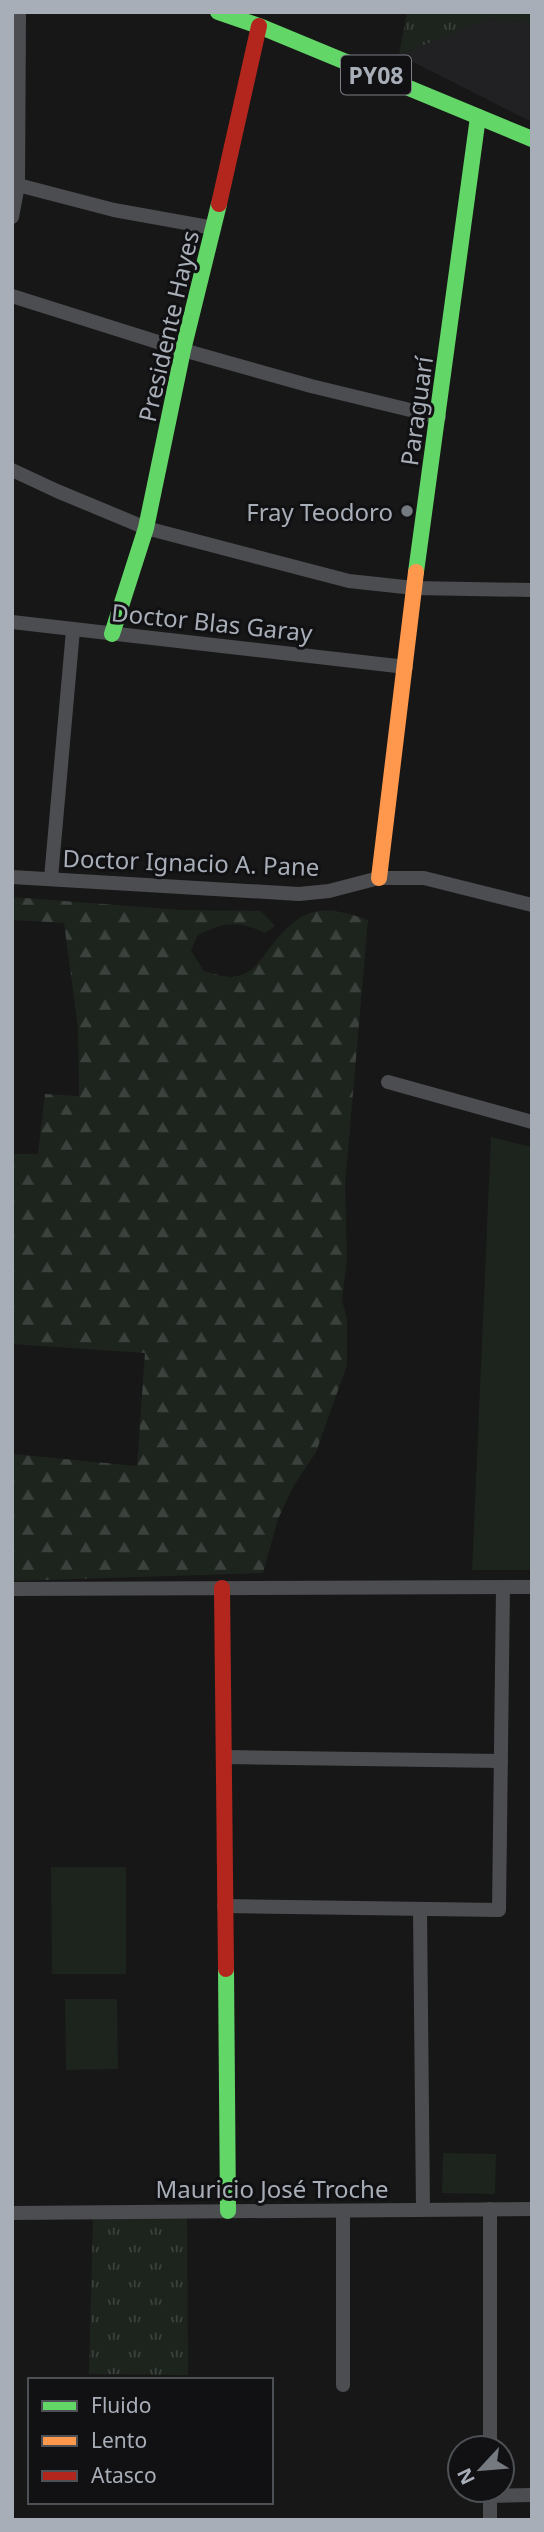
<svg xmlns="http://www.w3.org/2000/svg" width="544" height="2532" font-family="'Noto Sans',sans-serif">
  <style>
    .built { fill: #212123 }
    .grass { fill: url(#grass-tufts) }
    .forest { fill: url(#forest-firs) }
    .pitch { fill: #1d241d }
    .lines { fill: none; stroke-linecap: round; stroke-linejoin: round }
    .street { stroke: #4b4d50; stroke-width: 14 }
    .fast { stroke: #63d668; stroke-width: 16 }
    .slow { stroke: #ff974d; stroke-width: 16 }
    .jam { stroke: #b3261e; stroke-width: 16 }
    .poi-dot { fill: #757980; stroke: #111113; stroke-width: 2.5 }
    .labels { text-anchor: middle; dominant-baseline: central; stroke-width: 6; stroke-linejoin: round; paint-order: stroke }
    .shield { fill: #111113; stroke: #7b7f86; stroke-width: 2 }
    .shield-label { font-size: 23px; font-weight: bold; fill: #a8aeb8 }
    .street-label { font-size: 24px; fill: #a8aeb8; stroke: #111113 }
    .poi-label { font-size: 24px; fill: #a8aeb8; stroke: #111113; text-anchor: end }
  </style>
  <defs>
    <pattern id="grass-tufts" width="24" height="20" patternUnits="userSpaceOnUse" patternTransform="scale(1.75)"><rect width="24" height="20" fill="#1d241d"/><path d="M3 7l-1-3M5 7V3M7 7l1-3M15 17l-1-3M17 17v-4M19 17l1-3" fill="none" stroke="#3b413c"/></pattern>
    <pattern id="forest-firs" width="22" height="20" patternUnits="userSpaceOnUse" patternTransform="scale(1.75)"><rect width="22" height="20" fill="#1d241d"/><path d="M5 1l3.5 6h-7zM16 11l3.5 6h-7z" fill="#3b413c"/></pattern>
  </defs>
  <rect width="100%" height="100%" fill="#171717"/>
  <path class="built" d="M 488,19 L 532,23 L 532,122 L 399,55 Z"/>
  <g class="grass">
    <path d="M 407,12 L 532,12 L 532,23 L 488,19 L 399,55 Z"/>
    <path d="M 187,2216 L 188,2375 L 89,2374 L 93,2219 Z"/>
  </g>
  <path class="forest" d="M 12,897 L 181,910 L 261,911 L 275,926 L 265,933 C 238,920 222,922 197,936 L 191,951 L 204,971 C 212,973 223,977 231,977 C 251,976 259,962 269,949 C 300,908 319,902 368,920 L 345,1185 L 347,1259 L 342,1300 L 347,1319 L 347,1365 L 316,1452 L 293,1487 L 278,1519 L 263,1573 L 12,1581 L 12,1454 L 137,1466 L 145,1353 L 12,1344 L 12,1154 L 38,1154 L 45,1094 L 79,1096 L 78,1028 L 64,923 L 12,920 Z"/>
  <g class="pitch">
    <path d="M 491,1137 L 532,1147 L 532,1570 L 472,1570 Z"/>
    <path d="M 51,1867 L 126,1867 L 126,1974 L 52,1974 Z"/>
    <path d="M 65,1999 L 117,1999 L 118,2069 L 66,2070 Z"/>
    <path d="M 443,2153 L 496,2154 L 495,2194 L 442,2193 Z"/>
  </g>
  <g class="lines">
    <g class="street">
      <path d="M 18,185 L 114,210 L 214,228"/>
      <path d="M 12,217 L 18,185 L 19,12"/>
      <path d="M 12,296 L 183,350 L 311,386 L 439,417"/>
      <path d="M 12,470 L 57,491 L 146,528 L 349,581 L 414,588 L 532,590"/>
      <path d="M 12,622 L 406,667"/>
      <path d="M 12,877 L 299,894 L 329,891 L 379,878 L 424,878 L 532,905"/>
      <path d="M 51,878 L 73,630"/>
      <path d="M 388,1082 L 532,1122"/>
      <path d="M 12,1589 L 532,1587"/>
      <path d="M 226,1757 L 501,1761"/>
      <path d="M 224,1906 L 499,1910 L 503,1587"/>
      <path d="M 420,1909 L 423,2210"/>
      <path d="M 343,2211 L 343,2385"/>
      <path d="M 12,2213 L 532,2209"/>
      <path d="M 490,2448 L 490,2209"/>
      <path d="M 490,2496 L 532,2495"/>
      <path d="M 490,2520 L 490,2490"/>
    </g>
    <g class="fast">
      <path d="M 218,12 L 259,26 L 532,139"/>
      <path d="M 416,572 L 478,117"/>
      <path d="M 112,634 L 146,528 L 183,350 L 219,204"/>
      <path d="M 226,1969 L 228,2211"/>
    </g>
    <path class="slow" d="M 379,878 L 416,572"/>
    <g class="jam">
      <path d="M 219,204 L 259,26"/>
      <path d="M 222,1588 L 226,1969"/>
    </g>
  </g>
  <circle class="poi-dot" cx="407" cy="511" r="7"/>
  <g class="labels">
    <rect class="shield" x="341" y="55.5" width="70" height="39" rx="5"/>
    <g class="shield-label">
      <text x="376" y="75">PY08</text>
    </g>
    <g class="street-label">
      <text transform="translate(168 326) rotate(-77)">Presidente Hayes</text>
      <text transform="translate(416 411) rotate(-82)">Paraguarí</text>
      <text transform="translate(212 622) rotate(6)">Doctor Blas Garay</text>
      <text transform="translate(191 862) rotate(2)">Doctor Ignacio A. Pane</text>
      <text x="272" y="2188">Mauricio José Troche</text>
    </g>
    <g class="poi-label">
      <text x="393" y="511">Fray Teodoro</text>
    </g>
  </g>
  <rect width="544" height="2532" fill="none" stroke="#a8aeb8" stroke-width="28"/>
  <rect x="28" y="2378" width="245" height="126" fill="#111113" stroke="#4d5055" stroke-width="2"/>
  <rect x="42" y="2401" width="35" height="10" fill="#63d668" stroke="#4d5055" stroke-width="2"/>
  <text x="91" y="2413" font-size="21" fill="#a8aeb8">Fluido</text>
  <rect x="42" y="2436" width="35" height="10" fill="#ff974d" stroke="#4d5055" stroke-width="2"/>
  <text x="91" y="2448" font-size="21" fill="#a8aeb8">Lento</text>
  <rect x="42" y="2471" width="35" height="10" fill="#b3261e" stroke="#4d5055" stroke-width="2"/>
  <text x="91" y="2483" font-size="21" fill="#a8aeb8">Atasco</text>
  <g transform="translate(481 2469) rotate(244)"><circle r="33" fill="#111113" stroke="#4d5055" stroke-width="2"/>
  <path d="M0-5L12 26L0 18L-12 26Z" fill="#757980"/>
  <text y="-10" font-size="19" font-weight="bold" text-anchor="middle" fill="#a8aeb8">N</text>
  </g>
</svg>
